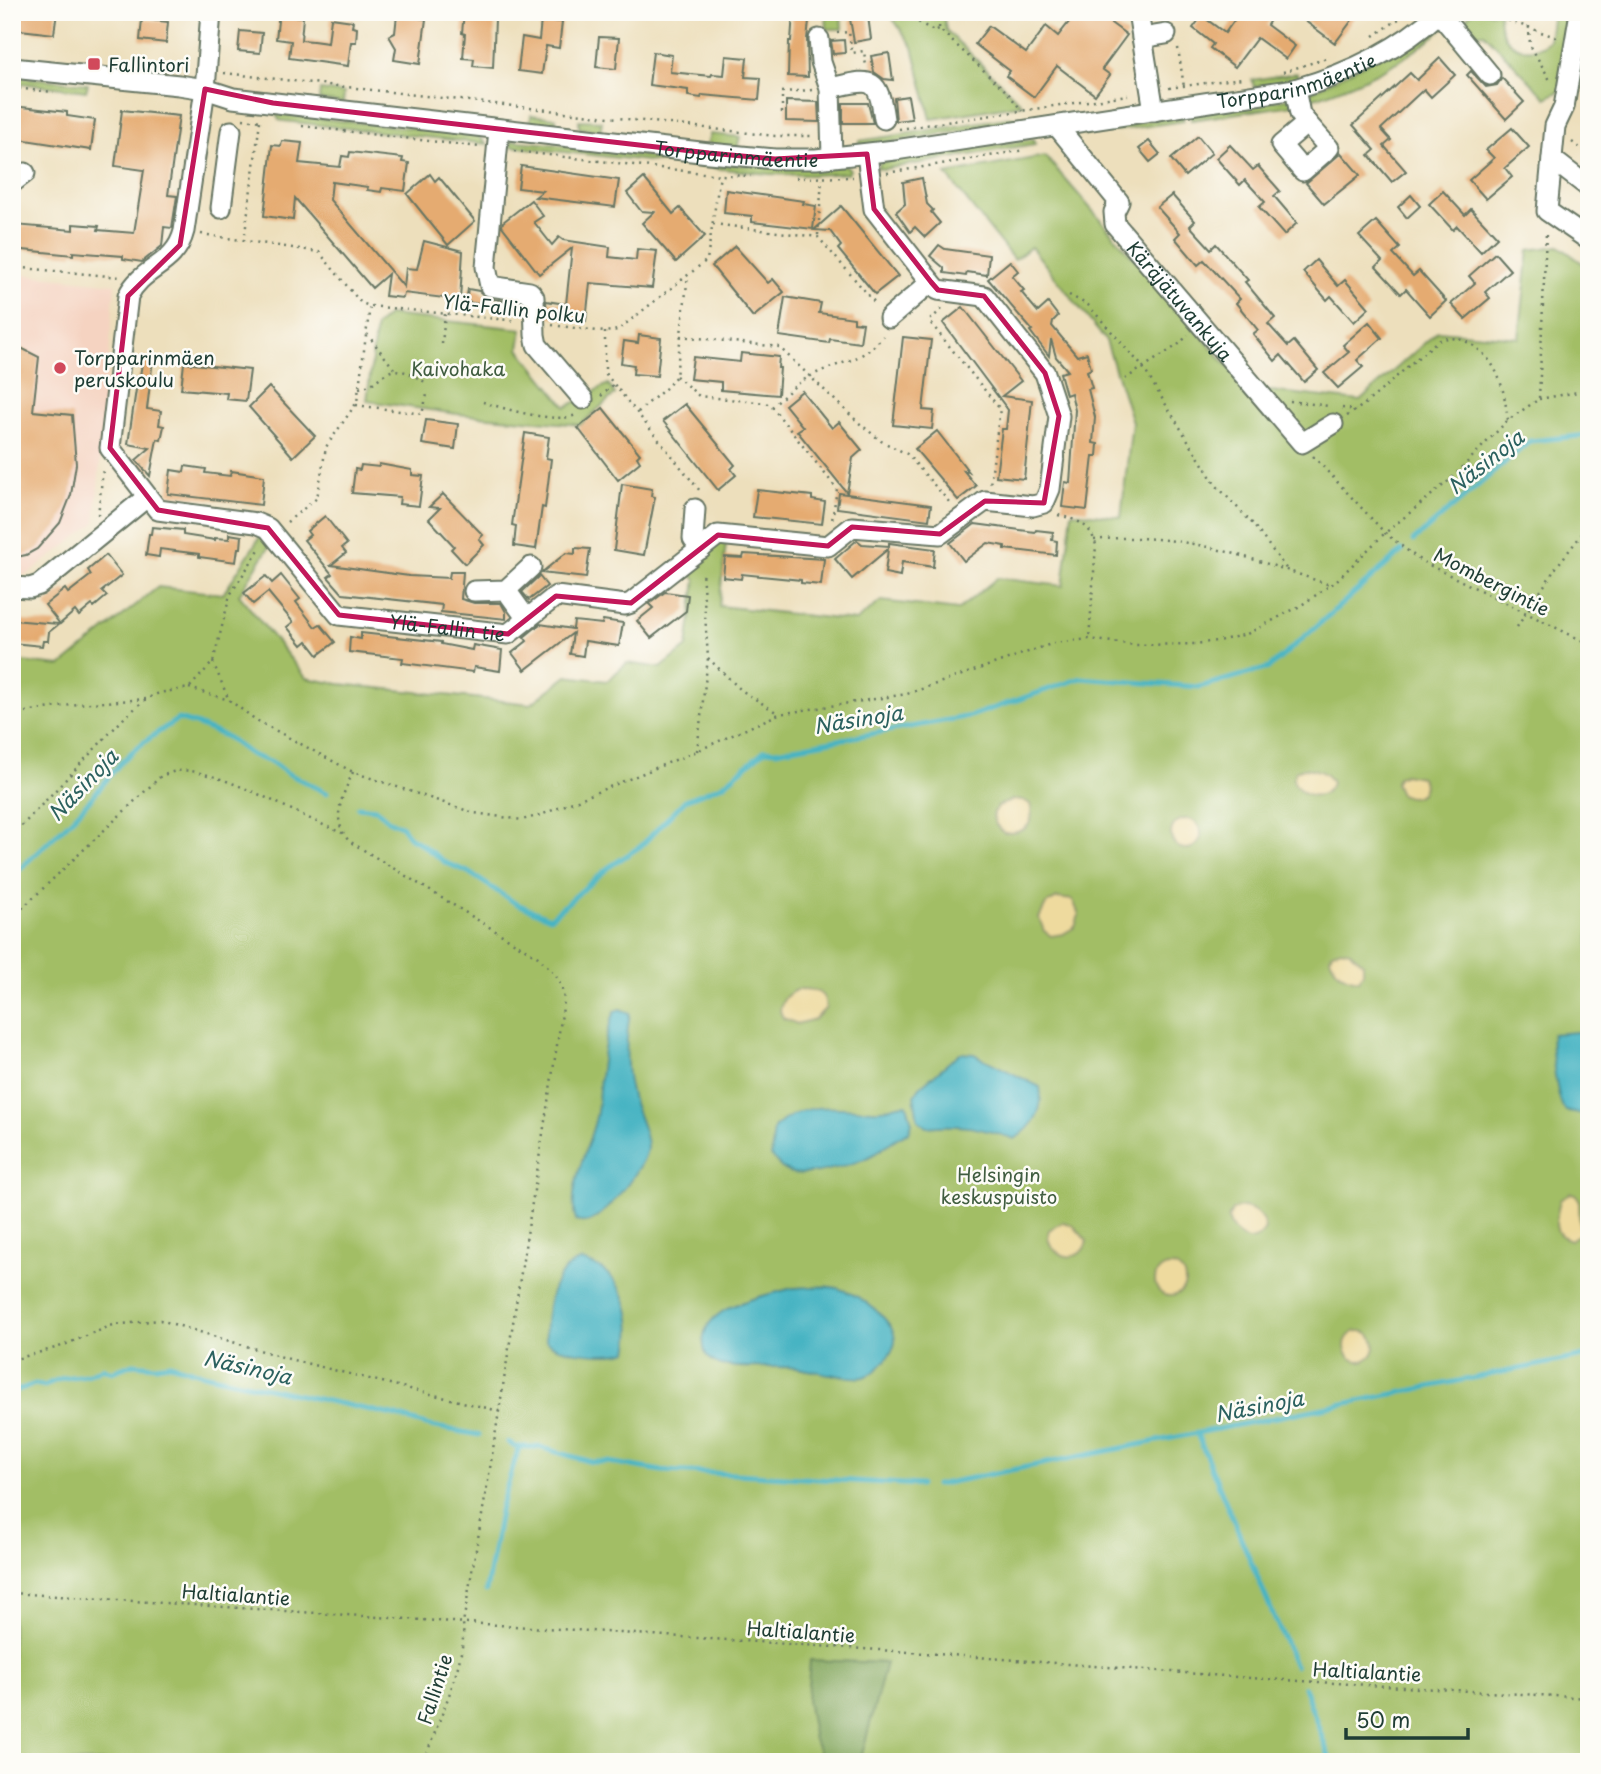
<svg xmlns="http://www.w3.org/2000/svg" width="1601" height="1774" font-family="'Playpen Sans',sans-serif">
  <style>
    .built { fill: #f5d3c1 }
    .green { fill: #a2be65; stroke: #607e4c; stroke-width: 2 }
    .forest { fill: #81a55a; stroke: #507147; stroke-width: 2 }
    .sand { fill: #eeda9e; stroke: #868c69; stroke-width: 2 }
    .water { fill: #47b4c3; stroke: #33787c; stroke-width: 2 }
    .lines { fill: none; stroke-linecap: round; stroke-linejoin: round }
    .stream { stroke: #47b4c3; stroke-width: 5 }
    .building { fill: #e5ab71 }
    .minor-casing { stroke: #677664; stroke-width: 23 }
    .path { stroke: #677664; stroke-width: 2.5; stroke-dasharray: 2 5; stroke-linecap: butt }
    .minor { stroke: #fff; stroke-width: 19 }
    .marked { fill: none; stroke: #c2185b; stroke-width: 5; stroke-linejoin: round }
    .poi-dot { fill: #d1495b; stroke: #fdfcf7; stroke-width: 2.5 }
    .labels { text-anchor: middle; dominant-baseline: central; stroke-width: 5; stroke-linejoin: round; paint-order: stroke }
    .poi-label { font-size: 19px; fill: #1f3d34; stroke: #fdfcf7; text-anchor: start }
    .street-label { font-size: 19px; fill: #1f3d34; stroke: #fdfcf7 }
    .park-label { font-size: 19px; fill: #405d40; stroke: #fdfcf7 }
    .water-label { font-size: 21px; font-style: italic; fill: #2b615f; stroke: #fdfcf7 }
  </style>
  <rect width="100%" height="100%" fill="#fdfcf7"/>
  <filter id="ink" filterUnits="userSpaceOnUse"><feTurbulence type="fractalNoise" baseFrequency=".0143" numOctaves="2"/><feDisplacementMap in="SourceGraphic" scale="14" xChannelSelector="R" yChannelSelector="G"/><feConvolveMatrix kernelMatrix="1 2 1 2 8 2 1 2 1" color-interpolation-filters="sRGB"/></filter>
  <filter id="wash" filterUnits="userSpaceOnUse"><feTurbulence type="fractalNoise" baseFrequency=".00686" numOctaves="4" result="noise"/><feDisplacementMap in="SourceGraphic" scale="28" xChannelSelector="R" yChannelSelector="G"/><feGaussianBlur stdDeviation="1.57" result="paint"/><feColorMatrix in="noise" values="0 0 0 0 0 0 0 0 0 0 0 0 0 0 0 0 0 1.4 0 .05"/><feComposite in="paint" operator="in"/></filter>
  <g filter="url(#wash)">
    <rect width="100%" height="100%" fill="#eddfbc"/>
    <path class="built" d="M 12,273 L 115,284 L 95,523 L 27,575 L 12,574 Z"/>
    <g class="green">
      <path d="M 888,12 L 943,12 L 946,30 L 1022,104 L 931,119 L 913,47 Z"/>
      <path d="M 1472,12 L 1500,12 C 1494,40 1527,63 1549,40 L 1553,12 L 1571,12 L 1562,90 L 1546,98 L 1484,33 L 1469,35 L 1460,26 Z"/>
      <path d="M 826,13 L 841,13 L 842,29 L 827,29 Z"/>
      <path d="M 1439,25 L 1442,29 C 1403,65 1352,87 1302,102 L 1301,97 Z"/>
      <path d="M 1297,73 L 1298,78 L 1254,87 L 1252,80 Z"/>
      <path d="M 12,76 L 88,84 L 86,91 L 12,82 Z"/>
      <path d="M 320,90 L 344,93 L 343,103 L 319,100 Z"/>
      <path d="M 1291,98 L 1293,105 L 1191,120 L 1190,114 Z"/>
      <path d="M 276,114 L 477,135 L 487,144 L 284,121 L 279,120 Z"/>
      <path d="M 531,115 L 556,118 L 555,127 L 530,124 Z"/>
      <path d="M 1182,115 L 1184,121 L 1085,135 L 1089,130 Z"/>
      <path d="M 1013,117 L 1019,122 L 859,147 L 859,141 Z"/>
      <path d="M 579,120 L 602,121 L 600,132 L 579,128 Z"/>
      <path d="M 710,134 L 740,137 L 737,148 L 707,144 Z"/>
      <path d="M 1033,139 L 1035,144 L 884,169 L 877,168 L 881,162 Z"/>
      <path d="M 512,141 C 578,144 643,157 709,163 C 755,167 801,167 847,166 L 850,170 L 848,173 L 813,175 L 769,174 L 508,146 Z"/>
      <path d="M 1045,156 L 1257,400 L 1270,391 L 1360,401 L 1438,331 L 1519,338 L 1529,250 L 1559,246 L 1589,268 L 1589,1762 L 12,1762 L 12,661 L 61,666 L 158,587 L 223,594 L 263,532 L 272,542 L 239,595 L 306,678 L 339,684 L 531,704 L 567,676 L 607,681 L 627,663 L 661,668 L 687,647 L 696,580 L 687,569 L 720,542 L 726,543 L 719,606 L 856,621 L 881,601 L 958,610 L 997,578 L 1063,586 L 1072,512 L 1121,517 L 1132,422 L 1106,341 L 1031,247 L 1014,260 L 946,174 Z"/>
      <path d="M 389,315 L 522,329 L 519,349 L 566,407 L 608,384 L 615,394 L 580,425 L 457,414 L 367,401 L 376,326 Z"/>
    </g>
    <path class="forest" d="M 810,1660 L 886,1663 L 860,1762 L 823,1762 L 814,1740 L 807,1700 Z"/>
    <g class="sand">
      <path d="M 1303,768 C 1314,769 1327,771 1332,783 C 1325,803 1298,797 1293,779 L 1296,771 Z"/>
      <path d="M 1404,774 L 1421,777 C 1427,785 1423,797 1411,797 C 1407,797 1404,795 1400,794 L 1395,783 L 1398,777 Z"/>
      <path d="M 1012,800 L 1023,800 L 1030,804 C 1036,825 1024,834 1004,833 C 987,819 991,806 1012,800 Z"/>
      <circle cx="1186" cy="834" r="15"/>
      <path d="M 1057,898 L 1073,900 L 1079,915 L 1075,927 L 1063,934 L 1051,936 L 1044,931 L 1039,918 L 1046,904 Z"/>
      <path d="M 1341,949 L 1350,951 L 1363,963 L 1363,973 L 1359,980 C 1343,978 1336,972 1330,958 L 1332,952 Z"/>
      <path d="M 801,989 C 815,989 826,992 826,1008 L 815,1019 L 797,1024 L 783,1018 L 780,1011 C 782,998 788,992 801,989 Z"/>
      <path d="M 1570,1193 L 1575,1194 L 1579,1199 L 1580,1234 L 1570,1240 C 1549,1234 1557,1216 1560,1200 Z"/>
      <path d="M 1241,1207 C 1254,1207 1263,1216 1265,1229 C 1252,1250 1234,1237 1228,1219 L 1232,1210 Z"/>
      <path d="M 1063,1222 L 1073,1225 L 1087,1241 C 1080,1270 1042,1253 1049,1230 Z"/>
      <circle cx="1170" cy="1281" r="15"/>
      <circle cx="1360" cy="1346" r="15"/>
    </g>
    <g class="water">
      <path d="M 620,1009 L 630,1013 C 625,1042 625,1072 633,1100 C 637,1115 647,1132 647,1147 C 647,1165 607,1213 592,1220 C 587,1223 582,1223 576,1221 C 566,1187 589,1149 596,1117 C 599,1105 598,1091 600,1079 C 602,1056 606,1032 615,1011 Z"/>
      <path d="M 1589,1031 L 1589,1114 C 1582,1113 1572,1114 1566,1111 C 1557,1106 1550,1044 1552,1034 Z"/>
      <path d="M 960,1053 L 974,1054 L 1040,1087 C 1044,1111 1034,1126 1015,1139 C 980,1128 963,1123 926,1127 L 918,1120 L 914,1096 L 920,1087 Z"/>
      <path d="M 907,1104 L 912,1123 L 909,1132 C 895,1137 888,1145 876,1153 C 860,1163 804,1180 786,1171 C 780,1168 775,1161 771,1156 L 774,1128 C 800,1104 824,1106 858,1109 C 864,1109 873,1111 880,1110 C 890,1108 896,1104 907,1104 Z"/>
      <path d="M 581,1261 C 621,1269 637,1313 628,1351 C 610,1357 560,1354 546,1341 C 544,1314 551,1268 581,1261 Z"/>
      <path d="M 793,1288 C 807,1288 827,1284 840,1289 C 859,1295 896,1320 895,1342 C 894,1348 889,1356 885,1361 C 880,1367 873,1374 864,1377 C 853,1380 810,1370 796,1368 C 772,1365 745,1370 721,1365 C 712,1362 705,1356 704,1347 C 697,1306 764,1296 793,1288 Z"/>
    </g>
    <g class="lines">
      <g class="stream">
        <path d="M 1413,541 L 1530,441 L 1589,435"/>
        <path d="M 358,807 L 376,809 L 388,820 L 401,826 L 410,838 L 418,842 L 446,863 L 468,872 L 515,903 L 550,918 L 609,867 L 641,846 L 685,800 L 723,785 L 765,750 L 776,751 L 971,716 L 1081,678 L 1199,687 L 1269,668 L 1402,551"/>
        <path d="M 12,873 L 21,868 C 36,853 52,839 68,823 C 86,806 102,785 118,766 C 134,747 157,733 178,719 L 198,725 L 227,737 L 251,755 L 273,763 L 287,773 L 327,793"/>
        <path d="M 12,1392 L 35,1384 L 45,1386 C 65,1372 84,1381 102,1368 L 112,1372 L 133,1364 L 156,1366 L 170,1364 L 207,1375 L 393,1415 L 430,1426 L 479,1435"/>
        <path d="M 1197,1434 L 1295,1666"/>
        <path d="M 508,1442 L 515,1447 L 539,1447 L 592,1462 L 608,1462 L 662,1471 L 736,1474 L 920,1485"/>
        <path d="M 936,1485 L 1589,1355"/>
        <path d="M 486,1591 L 501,1506 L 519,1447"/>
        <path d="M 1304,1687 L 1331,1762"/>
      </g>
    </g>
    <g id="blocks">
      <g class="building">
        <path d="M 12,12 L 57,12 L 54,34 L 12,29 Z"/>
        <path d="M 279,12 L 293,12 L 293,16 L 303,17 L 301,40 L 313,41 L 328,43 L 331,18 L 353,21 L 352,27 L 357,28 L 356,42 L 351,42 L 348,66 L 289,58 L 291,41 L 276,39 Z"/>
        <path d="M 464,12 L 485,12 L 484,17 L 495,19 L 493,68 L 473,66 L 474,59 L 463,58 L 465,34 L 462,33 Z"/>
        <path d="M 793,12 L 810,12 L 807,39 L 808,77 L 788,76 L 789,41 L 791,41 Z"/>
        <path d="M 1077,12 L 1081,12 L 1094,22 L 1100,15 L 1127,35 L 1102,69 L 1110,75 L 1095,95 L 1057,66 L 1034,97 L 1006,76 L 1010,71 L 975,44 L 989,26 L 1026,53 L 1046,26 L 1058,36 Z"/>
        <path d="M 1240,12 L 1259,12 L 1270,20 L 1267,25 L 1295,46 L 1286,59 L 1257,38 L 1235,67 L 1210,48 L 1213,44 L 1193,28 L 1202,16 L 1225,33 Z"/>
        <path d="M 1293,12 L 1358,12 L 1335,43 Z"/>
        <path d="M 397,15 L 426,19 L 420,64 L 394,60 L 396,48 L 389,36 L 395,33 Z"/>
        <path d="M 868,16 L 871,39 L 854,42 L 850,19 Z"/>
        <path d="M 142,19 L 168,22 L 166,43 L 140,40 Z"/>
        <path d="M 541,20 L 562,22 L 559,48 L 546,46 L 542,74 L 518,71 L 522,37 L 539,40 Z"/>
        <path d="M 240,31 L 262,33 L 260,53 L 238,51 Z"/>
        <path d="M 599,37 L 619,38 L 616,69 L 596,67 Z"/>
        <path d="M 844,40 L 845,53 L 833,54 L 831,41 Z"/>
        <path d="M 653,52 L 672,55 L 670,72 L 711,76 L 712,74 L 724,75 L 726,56 L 747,58 L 745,77 L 761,78 L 759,100 L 702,95 L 701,98 L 688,96 L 688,90 L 649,85 Z"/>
        <path d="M 889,53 L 893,80 L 884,79 L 874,72 L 871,56 Z"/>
        <path d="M 1440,58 L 1455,75 L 1431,97 L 1424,89 L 1381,129 L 1391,140 L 1384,146 L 1406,171 L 1392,182 L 1369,155 L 1375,150 L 1353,125 L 1410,73 L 1417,80 Z"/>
        <path d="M 1471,71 L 1486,87 L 1497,85 L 1502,78 L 1524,102 L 1506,119 L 1467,75 Z"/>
        <path d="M 908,96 L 912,119 L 896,121 L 894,98 Z"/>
        <path d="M 786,101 L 818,102 L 819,122 L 786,121 Z"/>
        <path d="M 843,103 L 868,103 L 873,123 L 843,123 Z"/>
        <path d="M 12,106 L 67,112 L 67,116 L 95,120 L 91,150 L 12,138 Z"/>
        <path d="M 122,110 L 179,116 L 168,195 L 177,196 L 172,228 L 164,227 L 162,246 L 142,262 L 123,259 L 123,256 L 73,252 L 73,255 L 13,249 L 15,225 L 73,230 L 73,224 L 99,226 L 98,230 L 134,233 L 144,170 L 115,166 Z"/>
        <path d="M 1512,128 L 1529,147 L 1505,168 L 1512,177 L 1486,199 L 1469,180 L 1494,158 L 1486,150 Z"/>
        <path d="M 1198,136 L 1212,153 L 1185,176 L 1171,159 Z"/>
        <path d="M 282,141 L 302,143 L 299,163 L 340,167 L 342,156 L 349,157 L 350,152 L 403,158 L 402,162 L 409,163 L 405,191 L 382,188 L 381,192 L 367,190 L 368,187 L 332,182 L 330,200 L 404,287 L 406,268 L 417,269 L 424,241 L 463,251 L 460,300 L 404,293 L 403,298 L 385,296 L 388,274 L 372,288 L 295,198 L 293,220 L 264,216 L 272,145 L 281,146 Z"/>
        <path d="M 1149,141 L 1160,154 L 1150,162 L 1139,149 Z"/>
        <path d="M 1230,145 L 1253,170 L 1258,166 L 1280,191 L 1274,196 L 1297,223 L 1284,235 L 1259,207 L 1265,202 L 1245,180 L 1240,185 L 1216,158 Z"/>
        <path d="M 1341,153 L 1360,175 L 1324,204 L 1306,183 Z"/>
        <path d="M 521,166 L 619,180 L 615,207 L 535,197 L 543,191 L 518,188 Z"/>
        <path d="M 430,174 L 435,181 L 439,177 L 475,221 L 448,245 L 407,194 Z"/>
        <path d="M 644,178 L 673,214 L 680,208 L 705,236 L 676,262 L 642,223 L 654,212 L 641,211 L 627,193 Z"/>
        <path d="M 922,178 L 927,204 L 933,210 L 931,212 L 940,223 L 925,237 L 915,227 L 910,232 L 896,212 L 905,204 L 903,182 Z"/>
        <path d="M 726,190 L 804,201 L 803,204 L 816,206 L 813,229 L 752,222 L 752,216 L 724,213 Z"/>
        <path d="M 1443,191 L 1465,215 L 1471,209 L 1497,237 L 1481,252 L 1457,226 L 1453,230 L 1429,204 Z"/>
        <path d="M 1172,195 L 1195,221 L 1190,226 L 1211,249 L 1216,244 L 1248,280 L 1245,282 L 1275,318 L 1268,324 L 1288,346 L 1294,341 L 1318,370 L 1304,382 L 1281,355 L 1275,361 L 1253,334 L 1258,330 L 1236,303 L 1240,299 L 1204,260 L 1198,265 L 1175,238 L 1180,233 L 1157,207 Z"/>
        <path d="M 1411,195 L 1420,206 L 1407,218 L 1398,207 Z"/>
        <path d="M 531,200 L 543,216 L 534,222 L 552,245 L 559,237 L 563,240 L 610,247 L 609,257 L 636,260 L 637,249 L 657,251 L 652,288 L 590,283 L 586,321 L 547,316 L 546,301 L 566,304 L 572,248 L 539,274 L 502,226 L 503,222 Z"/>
        <path d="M 841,206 L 898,276 L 875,294 L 838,249 L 841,246 L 830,231 L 814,230 Z"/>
        <path d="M 1376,221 L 1400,248 L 1393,254 L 1413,276 L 1419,271 L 1446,301 L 1430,316 L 1406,289 L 1401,294 L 1376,267 L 1382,261 L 1359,236 Z"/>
        <path d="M 939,245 L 945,249 L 989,255 L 987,275 L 967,272 L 966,276 L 944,273 L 944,268 L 930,256 Z"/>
        <path d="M 735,246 L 768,283 L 773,279 L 784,292 L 753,317 L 712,266 Z"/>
        <path d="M 1495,253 L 1510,270 L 1485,292 L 1490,298 L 1465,319 L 1451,304 L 1475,283 L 1469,276 Z"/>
        <path d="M 1316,260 L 1338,286 L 1345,280 L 1369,308 L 1354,322 L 1331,296 L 1327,300 L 1303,272 Z"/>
        <path d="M 1010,261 L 1018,271 L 1012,276 L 1024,290 L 1021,292 L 1038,312 L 1048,303 L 1058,316 L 1053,321 L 1052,326 L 1077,356 L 1087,353 L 1091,369 L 1087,371 L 1092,388 L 1088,389 L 1095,417 L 1093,443 L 1098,444 L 1097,456 L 1093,456 L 1087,510 L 1062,507 L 1065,482 L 1070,483 L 1075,410 L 1071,393 L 1066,395 L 1060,373 L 1068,371 L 1056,357 L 1051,339 L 1049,356 L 1030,331 L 1032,330 L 988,279 Z"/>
        <path d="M 468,289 L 479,291 L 487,298 L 505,301 L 497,307 L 466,302 Z"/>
        <path d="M 785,297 L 821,303 L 819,313 L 854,318 L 854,322 L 863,323 L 860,343 L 830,339 L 829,343 L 779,336 Z"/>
        <path d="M 508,301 L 522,303 L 522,310 L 507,308 Z"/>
        <path d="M 963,307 L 1021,381 L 1002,396 L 1032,400 L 1024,479 L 996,476 L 1002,429 L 1006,429 L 1008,410 L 943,323 Z"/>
        <path d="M 1369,322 L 1382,338 L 1357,360 L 1363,367 L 1338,388 L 1324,373 L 1349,352 L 1343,345 Z"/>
        <path d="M 639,335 L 661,338 L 657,376 L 633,374 L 634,365 L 621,363 L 624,341 L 638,343 Z"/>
        <path d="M 903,337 L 931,340 L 923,410 L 934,411 L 932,429 L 893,425 Z"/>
        <path d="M 19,347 L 39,357 L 33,411 L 72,415 L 76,464 L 71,495 L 60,523 L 37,549 L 26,555 L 12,558 L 12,411 Z"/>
        <path d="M 741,353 L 779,357 L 778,368 L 780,368 L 778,395 L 721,390 L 721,382 L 690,379 L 693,357 L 740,362 Z"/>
        <path d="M 143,357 L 153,359 L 147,409 L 161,411 L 159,425 L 164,426 L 161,440 L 157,439 L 150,476 L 136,460 L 150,448 L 128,444 L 138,376 L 140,376 Z"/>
        <path d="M 184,363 L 250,370 L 246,401 L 226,399 L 227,393 L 181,389 Z"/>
        <path d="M 269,387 L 315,436 L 293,457 L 249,407 Z"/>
        <path d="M 802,391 L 832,428 L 839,422 L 862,450 L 853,458 L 847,493 L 797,431 L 803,427 L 785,405 Z"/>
        <path d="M 685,404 L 735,465 L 731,469 L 736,475 L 718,490 L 663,421 Z"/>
        <path d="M 603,408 L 640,454 L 637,457 L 640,462 L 618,480 L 578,428 Z"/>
        <path d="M 426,420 L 458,424 L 455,449 L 422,444 Z"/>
        <path d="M 937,431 L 969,472 L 964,471 L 976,486 L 958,500 L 915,449 Z"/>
        <path d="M 525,433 L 549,437 L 546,458 L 551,459 L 545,508 L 542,507 L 536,549 L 514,546 L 516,526 L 512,525 Z"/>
        <path d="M 379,464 L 412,470 L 412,475 L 423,476 L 419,506 L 399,504 L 400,497 L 352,493 L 355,469 L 360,470 L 361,465 L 379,467 Z"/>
        <path d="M 185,466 L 206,469 L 205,473 L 230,476 L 231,471 L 264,476 L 261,505 L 168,494 L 171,470 L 184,472 Z"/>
        <path d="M 622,484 L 652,489 L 651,496 L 655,497 L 644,555 L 614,550 Z"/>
        <path d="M 757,490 L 812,496 L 812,500 L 825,502 L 822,524 L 753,517 Z"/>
        <path d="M 839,493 L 931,505 L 929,520 L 837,508 Z"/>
        <path d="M 443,494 L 483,535 L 479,539 L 484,545 L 465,564 L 451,549 L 454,546 L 429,519 L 440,508 L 429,507 Z"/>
        <path d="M 325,516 L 347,544 L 342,548 L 346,553 L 331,565 L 409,576 L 449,578 L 450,572 L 463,572 L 461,599 L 474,603 L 501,603 L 506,612 L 506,619 L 441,612 L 442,605 L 343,594 L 328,577 L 332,574 L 304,540 L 310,535 L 307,531 Z"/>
        <path d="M 975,524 L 1035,532 L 1036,530 L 1053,532 L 1052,540 L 1057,541 L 1056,555 L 1005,549 L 1005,546 L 988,543 L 964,561 L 950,543 Z"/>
        <path d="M 152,527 L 183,530 L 183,535 L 215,540 L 215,538 L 229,539 L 229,534 L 242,536 L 241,548 L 238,548 L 236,562 L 199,557 L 199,554 L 160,549 L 159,557 L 146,555 L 149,534 L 151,534 Z"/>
        <path d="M 857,540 L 862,544 L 889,546 L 889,543 L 935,549 L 933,567 L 902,562 L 900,576 L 885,573 L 888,549 L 852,579 L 835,559 Z"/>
        <path d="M 575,548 L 590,549 L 586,578 L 541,573 L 566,553 L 575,554 Z"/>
        <path d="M 744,554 L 824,559 L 821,585 L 801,583 L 801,580 L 761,576 L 742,574 L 741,579 L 723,577 L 725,557 L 743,558 Z"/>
        <path d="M 106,555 L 122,575 L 102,591 L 107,596 L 94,607 L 92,605 L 79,616 L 75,611 L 60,624 L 45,605 L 65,589 L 68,593 L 91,575 L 88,570 Z"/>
        <path d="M 281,575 L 300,599 L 296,602 L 315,627 L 320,624 L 335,642 L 318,655 L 307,641 L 302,645 L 287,627 L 293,622 L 268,592 L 253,604 L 244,593 L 266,576 L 272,583 Z"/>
        <path d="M 539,576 L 547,586 L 529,600 L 522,592 Z"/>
        <path d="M 665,592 L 688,595 L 686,611 L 651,638 L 637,621 L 653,608 L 649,604 Z"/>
        <path d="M 12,620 L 59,624 L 49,632 L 48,641 L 43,641 L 42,646 L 12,643 Z"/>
        <path d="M 603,620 L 623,623 L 619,646 L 585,641 L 583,656 L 570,654 L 573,633 L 525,670 L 512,653 L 527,641 L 524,637 L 540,624 L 573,629 L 574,621 L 602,624 Z"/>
        <path d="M 361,633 L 441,642 L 441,644 L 472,650 L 473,645 L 502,650 L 500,671 L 474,667 L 473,672 L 402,663 L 403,658 L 349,652 L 350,637 L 361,639 Z"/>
      </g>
    </g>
  </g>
  <g filter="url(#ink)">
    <use href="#blocks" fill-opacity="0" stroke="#677664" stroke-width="2"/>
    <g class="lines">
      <defs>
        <g id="minor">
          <path id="s1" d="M 211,12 L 205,89 L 184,231 C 175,267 142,266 128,296 L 110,448 L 158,510 L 256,523 L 268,528 L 339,615 L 508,634 L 556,596 L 625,605 L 631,603 L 718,535 L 828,546 L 852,527 L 940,534 L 985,501 L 1033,506 L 1044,503 L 1050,489 L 1059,416 L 1045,373 L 984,296 L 938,290 L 931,282 L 874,209 L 867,154"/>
          <path d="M 1138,12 L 1154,111"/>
          <path d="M 1580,12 L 1564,107 L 1555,126 L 1547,211 L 1589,240"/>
          <path d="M 1439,13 L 1490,75"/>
          <path d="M 1142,38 L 1166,34"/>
          <path d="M 819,39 L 821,62 L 830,88 L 832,157"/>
          <path id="s2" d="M 12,68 L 179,85 L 205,89 L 233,98 L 709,153 L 775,159 L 816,159 L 895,150 L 1295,89 C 1348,74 1399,50 1440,12"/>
          <path d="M 830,88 C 869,80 878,73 884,119"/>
          <path d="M 1295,89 L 1300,114 L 1307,123"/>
          <path d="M 1307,123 L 1329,148 L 1303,171 L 1281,145 Z"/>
          <path id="s3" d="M 1057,126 L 1119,202 L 1114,212 L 1115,224 L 1302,443 L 1333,424"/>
          <path d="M 499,130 L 486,267 L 490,286 L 530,292 L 534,297 L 535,335 L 537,345 L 583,399"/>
          <path d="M 1552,159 L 1587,186"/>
          <path d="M 12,183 L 25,173"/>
          <path d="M 221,208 L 231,131"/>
          <path d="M 889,318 L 931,282"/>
          <path d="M 695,509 L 693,539 L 701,549"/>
          <path d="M 12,587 L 30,588 L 39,585 L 147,497"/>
          <path d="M 506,590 L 527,619"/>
          <path d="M 474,591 L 506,590 L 531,567"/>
        </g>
      </defs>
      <use href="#minor" class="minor-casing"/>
      <g class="path">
        <path d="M 900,12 L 934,31 L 939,29"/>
        <path d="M 940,12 L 939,29 L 1008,93 L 1022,111"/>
        <path d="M 1528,12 L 1530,45 L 1550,80"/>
        <path d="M 1467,18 L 1496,16 L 1558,38"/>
        <path d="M 820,22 L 820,12"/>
        <path d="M 837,33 L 849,32 L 852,53 L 864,51 L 866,66"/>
        <path d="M 1374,36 L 1409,12"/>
        <path d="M 1178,48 L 1184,87"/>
        <path d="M 1283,72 L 1327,58"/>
        <path d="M 224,73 L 775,136 L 812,136"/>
        <path d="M 12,88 L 54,92"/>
        <path d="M 1169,88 L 1242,78"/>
        <path d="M 782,113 L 782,92 L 812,90"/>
        <path d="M 243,119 L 261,121"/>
        <path d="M 302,126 L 480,147"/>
        <path d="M 899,129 L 1128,95"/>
        <path d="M 1572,142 L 1589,154"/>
        <path d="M 514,151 L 720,175 L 751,176"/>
        <path d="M 887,173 L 1025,150"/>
        <path d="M 796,178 L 853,177"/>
        <path d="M 713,224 L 818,237 L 877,305"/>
        <path d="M 201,234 L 319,252 L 361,303 L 370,306 L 517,321"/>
        <path d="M 818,235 L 822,179"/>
        <path d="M 244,241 L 260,121"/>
        <path d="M 12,267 L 120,277"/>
        <path d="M 1069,295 L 1088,305 L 1142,366 L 1215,484 L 1252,523 L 1288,571"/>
        <path d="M 942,309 L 929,321 L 1000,409 L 990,485"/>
        <path d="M 552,325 L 605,332 L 618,330 L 707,260 L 720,175"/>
        <path d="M 605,332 L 605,373 L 700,491"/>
        <path d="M 367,334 L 395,370"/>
        <path d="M 680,336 L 779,347 L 858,422 L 881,441 L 907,454 L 950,503"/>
        <path d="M 442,344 L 445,314"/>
        <path d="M 676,376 L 699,396 L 766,403 L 772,407 L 837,489 L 832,520"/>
        <path d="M 1125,379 L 1178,345 L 1188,335"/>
        <path d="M 359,388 C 376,385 376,378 389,372 C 401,366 417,378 427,383"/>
        <path d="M 601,396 L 614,384"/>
        <path d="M 1539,399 L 1589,390"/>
        <path d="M 1290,401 L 1329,406"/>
        <path d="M 483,402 C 506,409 554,424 576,415"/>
        <path d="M 356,405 L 422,414 L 428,391"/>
        <path d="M 772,407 C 784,396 796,383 811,376 C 839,361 862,363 883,336"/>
        <path d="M 1342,408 L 1356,410"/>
        <path d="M 638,412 L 667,387 L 676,376 L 688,275"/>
        <path d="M 1347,416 C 1375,399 1397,375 1421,355 C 1428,350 1435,341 1443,339 C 1454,336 1469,341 1478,349 C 1501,368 1504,392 1508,420"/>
        <path d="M 1313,456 L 1385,533 L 1421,561 L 1589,644"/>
        <path d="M 98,515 L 103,470"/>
        <path d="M 1058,515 C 1078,520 1090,524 1096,545 L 1089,639"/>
        <path d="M 287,522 L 317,498 L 326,447 L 357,402 L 370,306"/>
        <path d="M 1094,540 C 1181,530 1250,558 1330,585"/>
        <path d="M 1517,627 L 1557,566 L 1589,525"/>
        <path d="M 708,658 L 741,690 L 779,714"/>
        <path d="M 213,662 L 228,698"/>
        <path d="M 189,688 L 229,700 L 256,720 L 353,772 L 474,813 L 522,820 L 541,815 L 697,751 L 779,714 L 907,694 L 1054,643 L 1089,639 L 1135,645 L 1195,644 L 1223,640 L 1247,634 L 1300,606 L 1335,582 L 1385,533 L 1451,479 L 1508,420 L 1539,399 L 1546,233"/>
        <path d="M 12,714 L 78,704 L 146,699"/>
        <path d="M 697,751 L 708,658 L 702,570"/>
        <path d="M 353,772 C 342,797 330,819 349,841 L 538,957 C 553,971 562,980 564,1001 L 487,1487 L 463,1623 C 467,1662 437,1723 424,1762"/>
        <path d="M 12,836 L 125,717 L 146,699 L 159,693 L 189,688 L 213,662 L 230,595 L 260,548"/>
        <path d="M 12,918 L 160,777 C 170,772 180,769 191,771 C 240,780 295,814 342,833"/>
        <path d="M 12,1360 L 59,1347 L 113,1325 L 160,1320 L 289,1359 L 499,1411"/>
        <path d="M 12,1593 L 925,1653 L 1250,1678 L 1589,1698"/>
      </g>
      <use href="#minor" class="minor"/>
    </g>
  </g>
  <path class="marked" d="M 205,89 L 273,103 L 709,153 L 775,159 L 867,154 L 874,209 L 931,282 L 938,290 L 984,296 L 1045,373 L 1059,416 L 1044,503 L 985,501 L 940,534 L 852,527 L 828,546 L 718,535 L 631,603 L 556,596 L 508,634 L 339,615 L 268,528 L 158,510 L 110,448 L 128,296 L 180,245 Z"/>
  <g class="poi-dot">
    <rect x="87" y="57" width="14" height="14" rx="3.5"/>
    <circle cx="60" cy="368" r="7"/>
  </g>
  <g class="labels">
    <g class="poi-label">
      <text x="108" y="64">Fallintori</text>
      <text x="74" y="357">Torpparinmäen<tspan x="74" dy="22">peruskoulu</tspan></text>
    </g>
    <g class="street-label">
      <text stroke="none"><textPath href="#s2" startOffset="1297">Torpparinmäentie</textPath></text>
      <text stroke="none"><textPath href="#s2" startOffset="730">Torpparinmäentie</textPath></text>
      <text stroke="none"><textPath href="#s3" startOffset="222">Käräjätuvankuja</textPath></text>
      <text transform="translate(514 308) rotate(6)">Ylä-Fallin polku</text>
      <text transform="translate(1492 581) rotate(27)">Mombergintie</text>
      <text stroke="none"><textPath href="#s1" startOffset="873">Ylä-Fallin tie</textPath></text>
      <text transform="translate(236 1594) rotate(4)">Haltialantie</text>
      <text transform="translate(801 1631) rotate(4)">Haltialantie</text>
      <text transform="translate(1367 1671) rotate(3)">Haltialantie</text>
      <text transform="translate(434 1689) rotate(-72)">Fallintie</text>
    </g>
    <g class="park-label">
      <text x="458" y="368">Kaivohaka</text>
      <text x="999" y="1174">Helsingin<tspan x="999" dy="22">keskuspuisto</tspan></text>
    </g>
    <g class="water-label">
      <text transform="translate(1485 461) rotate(-38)">Näsinoja</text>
      <text transform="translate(858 718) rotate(-9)">Näsinoja</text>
      <text transform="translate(82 784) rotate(-46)">Näsinoja</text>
      <text transform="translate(248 1366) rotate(13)">Näsinoja</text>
      <text transform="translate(1259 1405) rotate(-11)">Näsinoja</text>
    </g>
  </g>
  <rect width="1601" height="1774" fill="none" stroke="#fdfcf7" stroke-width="42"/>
  <path d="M1346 1728v10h122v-10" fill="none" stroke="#1f3d34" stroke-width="3.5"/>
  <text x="1356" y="1728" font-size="21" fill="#1f3d34" stroke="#fdfcf7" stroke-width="5" paint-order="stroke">50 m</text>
</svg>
